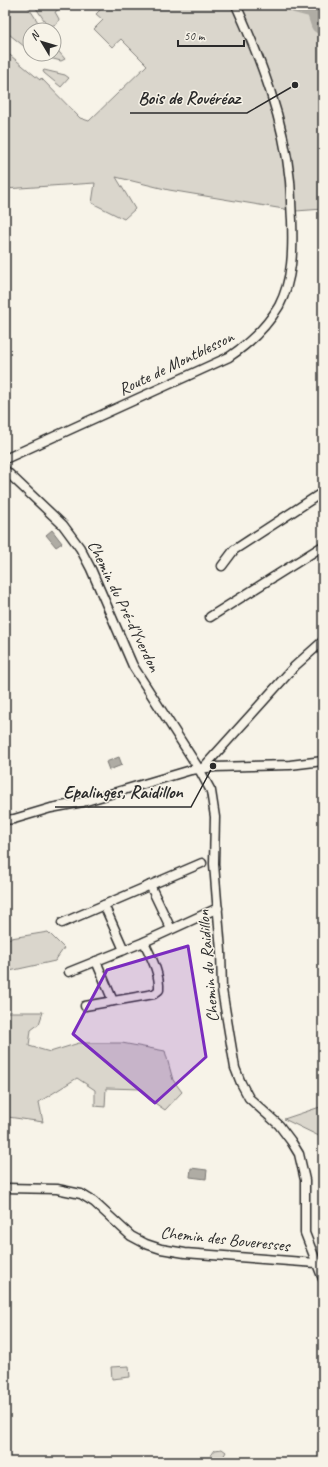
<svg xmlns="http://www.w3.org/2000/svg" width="328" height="1467" font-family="Caveat,sans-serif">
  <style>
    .green { fill: #dad6cc; stroke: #82807c }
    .water { fill: #afaca4; stroke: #7a7874 }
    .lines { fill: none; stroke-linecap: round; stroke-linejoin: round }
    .river { stroke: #afaca4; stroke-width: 16 }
    .street-casing { stroke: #2b2b2b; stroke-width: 11 }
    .street { stroke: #f7f3e8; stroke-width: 8 }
    .marked { fill: #7b2cbf; fill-opacity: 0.2; stroke: #7b2cbf; stroke-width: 3; stroke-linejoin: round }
    .labels { text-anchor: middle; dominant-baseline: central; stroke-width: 3; stroke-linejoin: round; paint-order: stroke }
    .street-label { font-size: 17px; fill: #2b2b2b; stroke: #f7f3e8 }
    .leader { fill: none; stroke: #2b2b2b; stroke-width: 1.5 }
    .callout-dot { fill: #2b2b2b; stroke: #f7f3e8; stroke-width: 1.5 }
    .callout-label { font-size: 18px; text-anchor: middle; font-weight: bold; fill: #2b2b2b; stroke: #f7f3e8; stroke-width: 3; stroke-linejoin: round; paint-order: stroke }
  </style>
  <rect width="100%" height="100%" fill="#f7f3e8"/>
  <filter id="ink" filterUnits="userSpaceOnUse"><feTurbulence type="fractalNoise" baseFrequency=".025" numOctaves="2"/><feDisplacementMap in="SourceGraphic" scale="8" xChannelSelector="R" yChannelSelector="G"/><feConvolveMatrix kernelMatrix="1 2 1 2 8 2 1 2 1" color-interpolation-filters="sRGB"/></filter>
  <g filter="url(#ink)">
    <g class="green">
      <path d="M 5,5 L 27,5 L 43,30 L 30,30 L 30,51 L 5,31 Z"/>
      <path d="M 34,5 L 64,5 L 55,12 L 59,19 C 58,24 53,26 48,26 Z"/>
      <path d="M 100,5 L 323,5 L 323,209 L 296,211 L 169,190 L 116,177 L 135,209 L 124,219 L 92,203 L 95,183 L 5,189 L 5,51 L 40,80 L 41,78 L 80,118 L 89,121 L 147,65 L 121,39 L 112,47 L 94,29 L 103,20 L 96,14 L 102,8 Z"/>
      <path d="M 54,46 L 65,59 L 61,61 L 34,54 L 54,54 Z"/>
      <path d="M 44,70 L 65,75 L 69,78 L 61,87 L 44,73 L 43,71 Z"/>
      <path d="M 48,932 L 64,948 L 55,961 L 5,972 L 5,939 Z"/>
      <path d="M 5,1012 L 43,1012 L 39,1024 L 31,1030 L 29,1046 L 50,1052 L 79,1043 L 122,1043 L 165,1051 L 173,1080 L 182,1092 L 165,1110 L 149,1099 L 142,1089 L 106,1088 L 105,1107 L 95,1106 L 95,1090 L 77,1078 L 39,1102 L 43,1122 L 8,1117 L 5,1118 Z"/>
      <path d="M 323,1106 L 323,1138 L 284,1119 Z"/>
      <path d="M 129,1366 L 130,1377 L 112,1379 L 111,1367 Z"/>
      <path d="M 222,1449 L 226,1452 L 220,1462 L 206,1462 L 215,1450 Z"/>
    </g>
    <g class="water">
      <path d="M 52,530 L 62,543 L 56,547 L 46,535 Z"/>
      <path d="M 119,757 L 122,765 L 109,770 L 106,762 Z"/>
      <path d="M 191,1168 L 207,1170 L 206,1179 L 190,1177 Z"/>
    </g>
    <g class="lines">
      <path class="river" d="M 295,5 L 314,10 L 319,25 L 323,27"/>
      <defs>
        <g id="street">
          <path d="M 5,459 L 229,357 C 250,343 266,328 279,306 C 293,279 293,249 292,220 C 291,207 291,194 290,181 C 284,120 261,60 236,5"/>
          <path d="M 5,470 L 63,525 L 80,548 L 91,569 L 133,666 L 199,769 L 211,791 L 215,817 L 214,864 L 221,951 L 222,990 L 235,1068 L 241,1083 L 249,1098 L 279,1125 L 291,1141 L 299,1154 L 305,1180 L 305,1233 L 323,1279"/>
          <path d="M 222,566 L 234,550 L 323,492"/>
          <path d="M 210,617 L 323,546"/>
          <path d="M 203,768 L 295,666 L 323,641"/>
          <path d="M 5,820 L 14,819 L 51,808 L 83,802 L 191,770 L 215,767 L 290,765 L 323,761"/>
          <path d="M 150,885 L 171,929"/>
          <path d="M 104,905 L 124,950"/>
          <path d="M 62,923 L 202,863"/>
          <path d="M 96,961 L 113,1001"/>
          <path d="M 69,972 L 144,942 L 218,908"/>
          <path d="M 85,1006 L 154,994 L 159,990 C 160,973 151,957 144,942"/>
          <path d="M 5,1188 L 57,1189 L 81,1194 L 94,1202 L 131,1236 L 146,1244 L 161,1249 L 185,1253 L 316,1263"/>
        </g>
      </defs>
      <use href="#street" class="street-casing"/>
      <use href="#street" class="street"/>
    </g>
  </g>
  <path class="marked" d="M 188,946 L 206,1057 L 155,1103 L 73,1034 L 107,970 Z"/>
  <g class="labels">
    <g class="street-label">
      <text transform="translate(176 363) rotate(-26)">Route de Montblesson</text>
      <text transform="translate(124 606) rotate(64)">Chemin du Pré-d'Yverdon</text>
      <text transform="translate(208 966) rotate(-95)">Chemin du Raidillon</text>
      <text transform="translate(225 1239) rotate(6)">Chemin des Boveresses</text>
    </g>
  </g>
  <path class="leader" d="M295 85L247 113H130M213 766L191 807H55"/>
  <g class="callout-dot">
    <circle cx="295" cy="85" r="4"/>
    <circle cx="213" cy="766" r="4"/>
  </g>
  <g class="callout-label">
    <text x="189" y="104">Bois de Rovéréaz</text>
    <text x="123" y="798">Epalinges, Raidillon</text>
  </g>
  <rect width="328" height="1467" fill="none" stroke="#f7f3e8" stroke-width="20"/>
  <rect x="10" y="10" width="308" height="1447" fill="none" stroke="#2b2b2b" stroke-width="1.5" filter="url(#ink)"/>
  <g transform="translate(42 42) rotate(308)"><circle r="19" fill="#f7f3e8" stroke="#a5a39c"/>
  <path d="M0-3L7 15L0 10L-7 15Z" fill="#2b2b2b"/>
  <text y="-6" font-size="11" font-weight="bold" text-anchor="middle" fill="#2b2b2b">N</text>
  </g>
  <path d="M178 40v6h66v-6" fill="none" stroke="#2b2b2b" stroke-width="2"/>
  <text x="184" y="40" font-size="12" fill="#2b2b2b" stroke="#f7f3e8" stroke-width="3" paint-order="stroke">50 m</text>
</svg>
